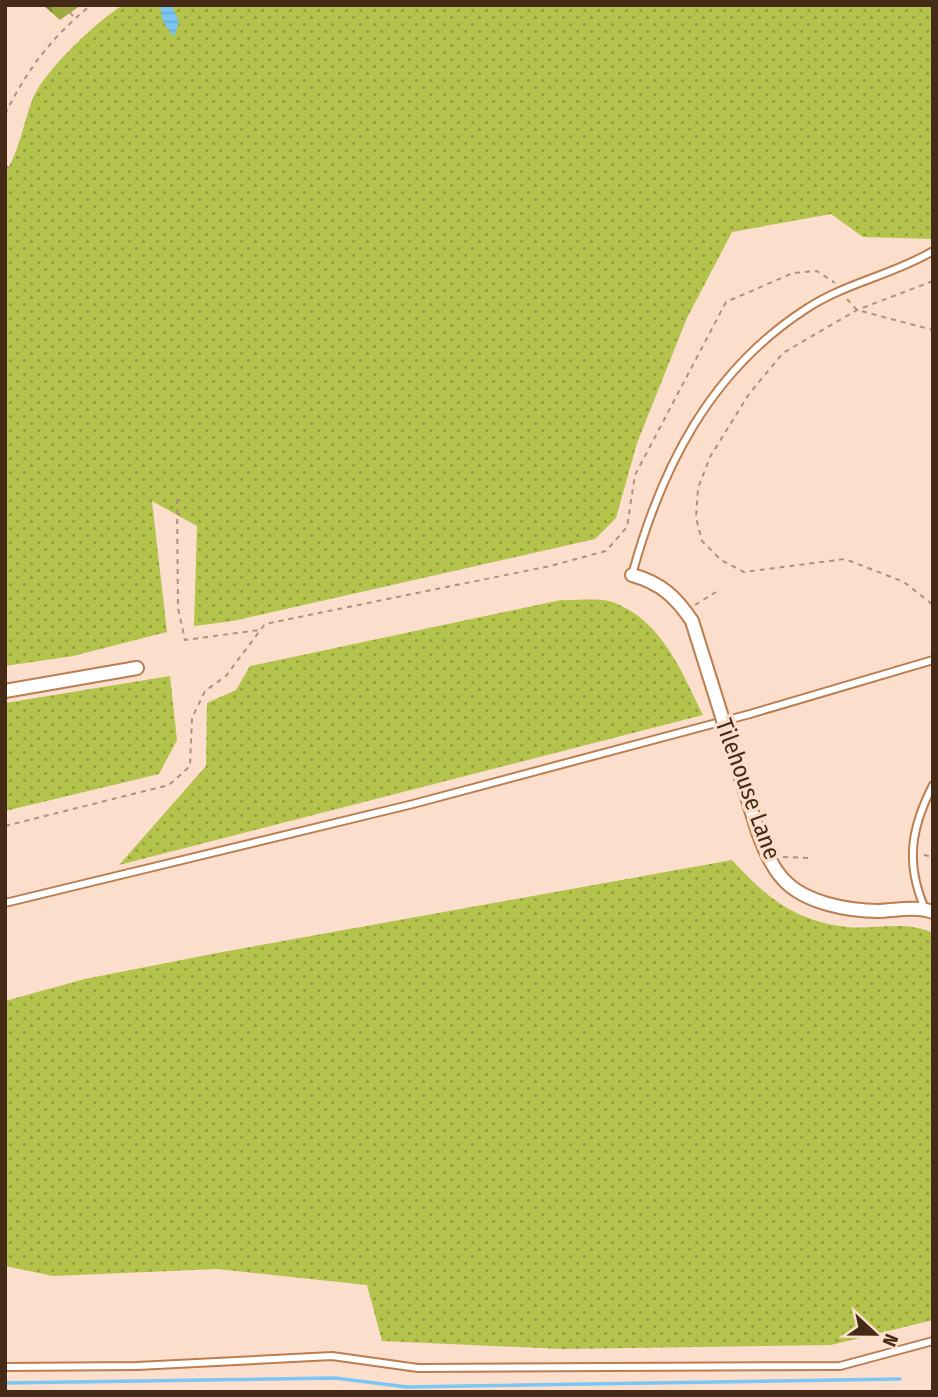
<svg xmlns="http://www.w3.org/2000/svg" width="938" height="1397" font-family="'Fira Sans Condensed',sans-serif">
  <style>
    .grass { fill: url(#grass-dots) }
    .forest { fill: url(#forest-firs) }
    .water { fill: url(#water-rules) }
    .lines { fill: none; stroke-linecap: round; stroke-linejoin: round }
    .stream { stroke: #7bc6f3; stroke-width: 3.5 }
    .lane-casing { stroke: #bc7d4f; stroke-width: 10 }
    .street-casing { stroke: #bc7d4f; stroke-width: 16 }
    .path { stroke: #ad927f; stroke-width: 2; stroke-dasharray: 5 5; stroke-linecap: butt }
    .lane { stroke: #fff; stroke-width: 6 }
    .street { stroke: #fff; stroke-width: 12 }
    .street-bridge-casing { stroke: #bc7d4f; stroke-width: 16; stroke-linecap: butt }
    .street-bridge { stroke: #fff; stroke-width: 12 }
    .labels { text-anchor: middle; dominant-baseline: central; stroke-width: 7; stroke-linejoin: round; paint-order: stroke }
    .street-label { font-size: 24px; fill: #442a17; stroke: #fbdfcc }
  </style>
  <defs>
    <pattern id="grass-dots" width="8" height="8" patternUnits="userSpaceOnUse" patternTransform="scale(1.75)"><rect width="8" height="8" fill="#b3c34c"/><path d="M2 2h.1M6 6h.1" fill="none" stroke="#939f3e" stroke-width="1.8" stroke-linecap="round"/></pattern>
    <pattern id="forest-firs" width="22" height="20" patternUnits="userSpaceOnUse" patternTransform="scale(1.75)"><rect width="22" height="20" fill="#9caa40"/><path d="M5 1l3.5 6h-7zM16 11l3.5 6h-7z" fill="#818b35"/></pattern>
    <pattern id="water-rules" width="6" height="5" patternUnits="userSpaceOnUse" patternTransform="scale(1.75)"><rect width="6" height="5" fill="#7bc6f3"/><path d="M0 2.5h6" fill="none" stroke="#6caad0"/></pattern>
  </defs>
  <rect width="100%" height="100%" fill="#fbdfcc"/>
  <g class="grass">
    <path d="M 123,5 L 933,5 L 933,239 L 863,237 L 831,214 L 732,232 L 687,318 L 637,443 L 616,518 L 595,539 L 233,621 L 194,626 L 197,526 L 152,501 L 167,632 L 73,656 L 5,666 L 5,174 C 20,150 23,123 33,98 C 45,70 97,21 123,5 Z"/>
    <path d="M 561,600 C 577,601 601,597 615,603 C 663,622 682,673 703,715 L 119,865 L 206,766 L 207,703 L 236,690 L 250,666 Z"/>
    <path d="M 170,676 L 177,740 L 159,774 L 5,811 L 5,703 Z"/>
    <path d="M 732,860 C 766,897 794,921 847,927 C 877,930 904,920 933,933 L 933,1320 L 831,1345 L 563,1349 L 382,1341 L 367,1285 L 217,1269 L 53,1276 L 5,1266 L 5,1001 L 85,979 L 217,953 Z"/>
  </g>
  <path class="forest" d="M 43,5 L 81,5 L 60,20 Z"/>
  <path class="water" d="M 160,5 L 171,5 L 179,21 L 174,37 L 163,22 Z"/>
  <g class="lines">
    <path class="stream" d="M 5,1383 L 335,1378 L 407,1387 L 900,1379"/>
    <defs>
      <g id="lane">
        <path d="M 632,575 C 661,468 710,371 806,309 C 845,283 893,275 933,251"/>
        <path d="M 5,903 L 413,804 L 750,714 L 933,660"/>
        <path d="M 925,909 C 905,863 911,828 933,785"/>
        <path d="M 5,1367 L 137,1366 L 332,1356 L 418,1368 L 840,1366 L 933,1341"/>
      </g>
      <g id="street">
        <path d="M 632,575 C 661,583 676,597 692,621"/>
        <path d="M 5,691 L 137,668"/>
        <path d="M 758,832 C 764,849 771,866 783,879 C 804,903 849,911 879,911 C 897,910 916,906 933,912"/>
      </g>
    </defs>
    <use href="#lane" class="lane-casing"/>
    <use href="#street" class="street-casing"/>
    <g class="path">
      <path d="M 63,5 L 74,17"/>
      <path d="M 5,114 C 29,67 50,39 91,5"/>
      <path d="M 5,166 L 9,168"/>
      <path d="M 933,281 L 857,310 L 783,353 L 749,394 L 710,457 L 698,488 L 696,518 L 702,541 L 721,560 L 744,572 L 845,559 L 904,582 L 933,605"/>
      <path d="M 847,299 L 857,310 L 933,330"/>
      <path d="M 177,499 L 178,608 L 185,640 L 259,630"/>
      <path d="M 695,605 L 716,592"/>
      <path d="M 5,826 L 169,785 L 190,766 L 192,718 L 205,691 L 226,676 L 265,624 L 550,566 L 606,551 L 627,527 L 635,475 L 726,302 L 793,273 L 817,271 L 835,283"/>
      <path d="M 924,855 L 933,857"/>
      <path d="M 783,857 L 810,858"/>
    </g>
    <use href="#lane" class="lane"/>
    <use href="#street" class="street"/>
    <defs>
      <path id="street-bridge" d="M 692,621 L 758,832"/>
    </defs>
    <use href="#street-bridge" class="street-bridge-casing"/>
    <use href="#street-bridge" class="street-bridge"/>
  </g>
  <g class="labels">
    <g class="street-label">
      <text transform="translate(748 789) rotate(70)">Tilehouse Lane</text>
    </g>
  </g>
  <rect width="938" height="1397" fill="none" stroke="#442a17" stroke-width="14"/>
  <g transform="translate(875 1334) rotate(112)" stroke="#fbdfcc" stroke-width="5" paint-order="stroke">
  <path d="M0-5L12 26L0 18L-12 26Z" fill="#442a17"/>
  <text y="-10" font-size="19" font-weight="bold" text-anchor="middle" fill="#442a17">N</text>
  </g>
</svg>
